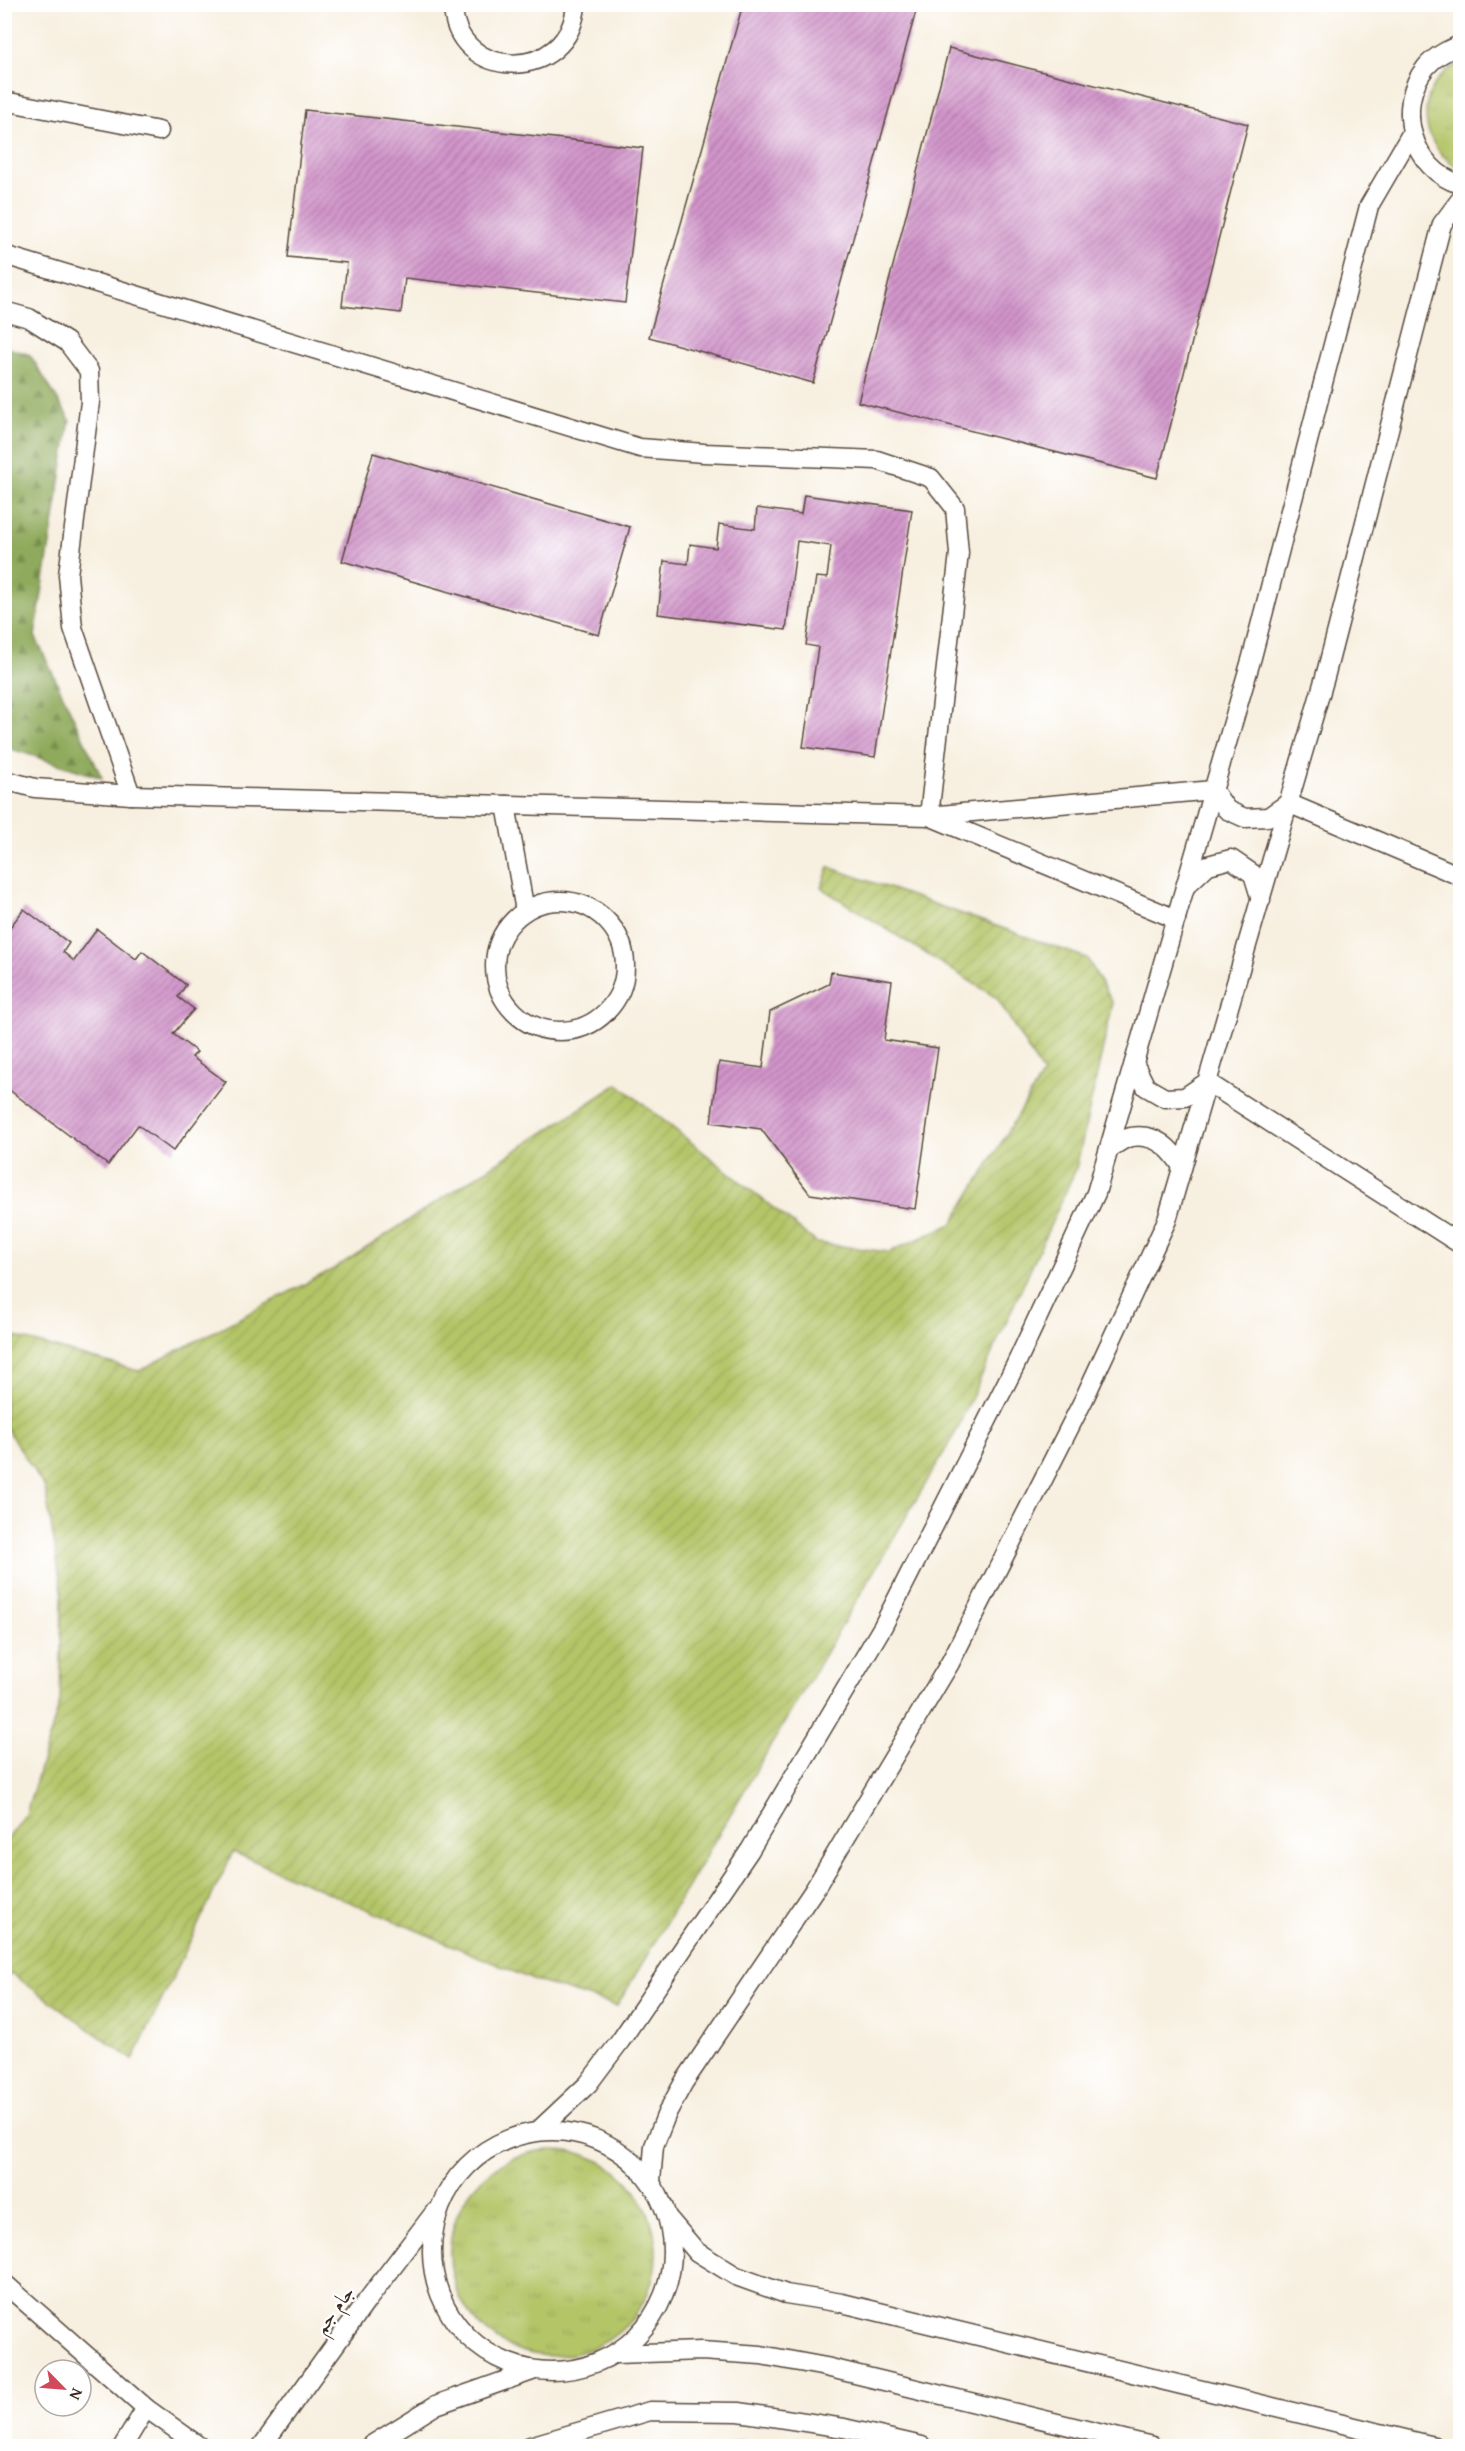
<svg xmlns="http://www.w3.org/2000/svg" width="1465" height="2451" font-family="'Gentium Book Plus',Amiri,serif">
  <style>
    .grass { fill: url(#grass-tufts); stroke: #787843; stroke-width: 1.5 }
    .forest { fill: url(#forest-firs); stroke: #656a3d; stroke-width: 1.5 }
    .garden { fill: url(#garden-furrows); stroke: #787843; stroke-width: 1.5 }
    .building { fill: url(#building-hatch) }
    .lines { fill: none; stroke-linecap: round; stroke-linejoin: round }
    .lane-casing { stroke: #57483b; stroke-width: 21 }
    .lane { stroke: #fff; stroke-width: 18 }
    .labels { text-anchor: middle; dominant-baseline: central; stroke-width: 4.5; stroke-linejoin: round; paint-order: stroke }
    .street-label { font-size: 20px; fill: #3b2a1e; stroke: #fff }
  </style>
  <defs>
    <pattern id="grass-tufts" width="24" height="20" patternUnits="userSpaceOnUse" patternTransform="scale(1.5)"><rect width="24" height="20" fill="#b4c568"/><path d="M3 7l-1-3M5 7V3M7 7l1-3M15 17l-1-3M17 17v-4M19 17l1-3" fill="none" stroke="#9ca95a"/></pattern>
    <pattern id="forest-firs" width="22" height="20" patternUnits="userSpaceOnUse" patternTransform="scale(1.5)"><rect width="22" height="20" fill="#8faa5c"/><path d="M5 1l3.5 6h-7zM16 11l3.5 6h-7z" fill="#768b4b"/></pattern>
    <pattern id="garden-furrows" width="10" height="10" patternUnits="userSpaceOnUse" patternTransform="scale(1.5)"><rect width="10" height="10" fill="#b4c568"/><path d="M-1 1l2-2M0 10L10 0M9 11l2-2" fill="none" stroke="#9ca95a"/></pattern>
    <pattern id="building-hatch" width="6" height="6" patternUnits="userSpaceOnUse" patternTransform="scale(1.5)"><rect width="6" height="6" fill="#d194ca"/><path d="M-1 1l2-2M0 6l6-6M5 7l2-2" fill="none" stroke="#ab79a3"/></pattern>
  </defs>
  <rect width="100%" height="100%" fill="#fff"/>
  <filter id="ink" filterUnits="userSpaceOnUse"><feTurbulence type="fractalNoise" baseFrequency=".0167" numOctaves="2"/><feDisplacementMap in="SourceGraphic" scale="12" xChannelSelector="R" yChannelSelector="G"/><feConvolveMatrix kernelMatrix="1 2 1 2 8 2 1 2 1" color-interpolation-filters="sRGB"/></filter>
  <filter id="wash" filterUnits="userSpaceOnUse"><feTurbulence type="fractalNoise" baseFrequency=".008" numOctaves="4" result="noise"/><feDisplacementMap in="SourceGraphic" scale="24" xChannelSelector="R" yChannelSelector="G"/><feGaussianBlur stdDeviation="1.35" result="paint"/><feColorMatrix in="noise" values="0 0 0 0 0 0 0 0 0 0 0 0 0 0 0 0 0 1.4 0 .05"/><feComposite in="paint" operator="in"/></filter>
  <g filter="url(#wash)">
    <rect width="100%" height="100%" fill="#f7efdf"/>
    <g class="grass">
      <path d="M 1460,62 L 1460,168 C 1424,151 1413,101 1444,73 C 1449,68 1455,66 1460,62 Z"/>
      <circle cx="553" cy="2253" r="103"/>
    </g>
    <path class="forest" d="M 5,347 L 30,355 L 70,420 L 35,636 L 102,778 L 5,747 Z"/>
    <path class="garden" d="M 829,867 L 1087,958 L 1113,1003 L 1076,1169 L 955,1434 L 617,2006 L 533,1980 L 233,1852 L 133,2060 L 12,1974 L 5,1976 L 5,1843 L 26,1814 L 60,1702 L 62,1591 L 45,1488 L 5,1426 L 5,1334 L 139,1371 L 337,1267 L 618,1084 L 817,1243 L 889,1252 L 952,1224 L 1043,1074 L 997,998 L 821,888 Z"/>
    <g id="blocks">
      <g class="building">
        <path d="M 743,4 L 918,4 L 813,383 L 649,337 Z"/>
        <path d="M 949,48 L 1248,124 L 1157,478 L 858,402 Z"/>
        <path d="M 305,110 L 643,148 L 625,303 L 405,278 L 401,313 L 342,306 L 347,263 L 288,257 Z"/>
        <path d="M 373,453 L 630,527 L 599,635 L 342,561 Z"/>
        <path d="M 804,495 L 912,510 L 875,757 L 803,747 L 818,647 L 806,645 L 816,577 L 827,578 L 831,546 L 797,541 L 786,630 L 658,614 L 664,561 L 688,564 L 690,544 L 716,548 L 719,524 L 755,529 L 757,508 L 801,514 Z"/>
        <path d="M 24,909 L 69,943 L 63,952 L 74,961 L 97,929 L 136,959 L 142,951 L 186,985 L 178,997 L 194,1009 L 173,1034 L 197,1052 L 192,1057 L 226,1082 L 173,1151 L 138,1125 L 108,1165 L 4,1086 L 4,1005 L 10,997 L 4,993 L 4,935 Z"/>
        <path d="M 831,972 L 892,981 L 884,1040 L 938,1048 L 915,1209 L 810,1194 L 761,1129 L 711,1122 L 719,1062 L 763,1068 L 770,1012 L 829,984 Z"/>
        <path d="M 742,2439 L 745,2446 L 724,2446 Z"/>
      </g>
    </g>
  </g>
  <g filter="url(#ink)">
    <use href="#blocks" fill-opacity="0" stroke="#57483b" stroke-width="1.5"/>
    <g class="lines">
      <defs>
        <g id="lane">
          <path d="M 453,4 C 453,82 571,85 576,4"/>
          <path d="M 1460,45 C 1447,50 1435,56 1426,67 C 1394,106 1412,170 1460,184"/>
          <path d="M 4,101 L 159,131"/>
          <path d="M 4,255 L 640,448 L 704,453 L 877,460 L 931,478 L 955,508 L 959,553 L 929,816 L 1213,790 L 1227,810 L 1245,818 L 1268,817 L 1288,803 L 1460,876"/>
          <path d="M 4,311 L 29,318 L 67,342 L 89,371 L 90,402 L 68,575 L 73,628 L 131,795"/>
          <path d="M 4,780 L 35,788 L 131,795 L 929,816 L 1176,919"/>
          <path d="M 506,805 L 525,911"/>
          <path d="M 1187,885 L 1208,865 L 1231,859 L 1253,874 L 1261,900"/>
          <circle cx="560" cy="966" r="65"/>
          <path d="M 1134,1063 L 1146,1087 L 1165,1098 L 1185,1097 L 1207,1082 L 1460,1244"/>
          <path d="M 1109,1149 C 1115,1145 1124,1138 1131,1137 C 1155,1133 1171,1148 1182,1167"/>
          <path d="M 539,2130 L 588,2084 L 621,2040 L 750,1850 L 883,1626 L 1015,1366 L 1096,1193 L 1252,657 L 1369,206 L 1411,134"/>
          <circle cx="552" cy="2251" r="120"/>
          <path d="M 651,2181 L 654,2146 L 667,2113 L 684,2082 L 814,1890 L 950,1663 L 1084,1399 L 1167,1220 L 1325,677 L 1442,224 L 1460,200"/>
          <path d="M 669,2219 L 697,2252 L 736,2276 L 786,2294 L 842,2303 L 1434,2446"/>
          <path d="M 4,2283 L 146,2408"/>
          <path d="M 616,2354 L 701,2351 L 761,2355 L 826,2367 L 1152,2446"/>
          <path d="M 123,2446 L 146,2408 L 199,2446"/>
          <path d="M 262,2446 L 366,2302 L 434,2213"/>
          <path d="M 370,2446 L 436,2405 L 532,2371"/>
          <path d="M 530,2446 L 650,2411 L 739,2412 L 844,2428 L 922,2446"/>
        </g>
      </defs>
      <use href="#lane" class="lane-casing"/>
      <use href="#lane" class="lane"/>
    </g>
  </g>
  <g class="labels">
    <g class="street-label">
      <text transform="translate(333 2309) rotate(-54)">جام جم</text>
    </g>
  </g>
  <rect width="1465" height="2451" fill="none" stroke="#fff" stroke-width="24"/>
  <g transform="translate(63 2388) rotate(115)"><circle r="28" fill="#ffffff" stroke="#b1aaa5" stroke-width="1.5"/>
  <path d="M0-4.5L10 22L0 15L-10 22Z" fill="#d1495b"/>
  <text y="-9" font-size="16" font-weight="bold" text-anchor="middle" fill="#3b2a1e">N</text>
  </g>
</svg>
